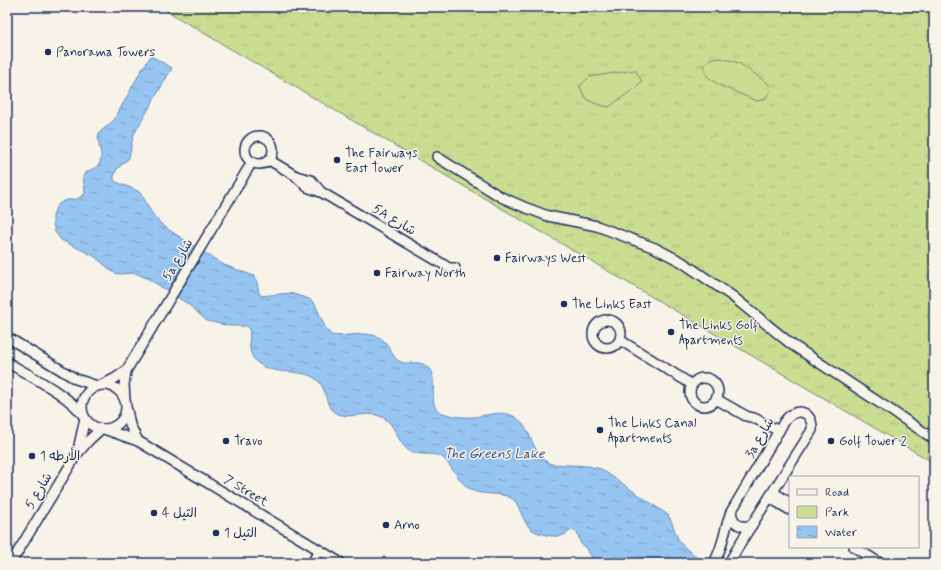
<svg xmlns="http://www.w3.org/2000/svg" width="941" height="570" font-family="Mynerve,'Playpen Sans Arabic',sans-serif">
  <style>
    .grass { fill: url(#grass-tufts); stroke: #728678 }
    .green { fill: #cadd91; stroke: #728678 }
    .water { fill: url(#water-ripples); stroke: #6589b6 }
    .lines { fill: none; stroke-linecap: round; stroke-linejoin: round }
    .street-casing { stroke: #1b2f5e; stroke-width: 12 }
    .street { stroke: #f7f3e8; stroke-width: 9 }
    .poi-dot { fill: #1b2f5e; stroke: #f7f3e8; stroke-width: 1.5 }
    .labels { text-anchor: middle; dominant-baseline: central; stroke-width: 3; stroke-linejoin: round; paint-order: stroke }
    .poi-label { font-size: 13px; fill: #1b2f5e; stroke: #f7f3e8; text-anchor: start }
    .street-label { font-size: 13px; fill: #1b2f5e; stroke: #f7f3e8 }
    .water-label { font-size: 14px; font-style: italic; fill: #3a5483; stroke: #f7f3e8 }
  </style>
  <defs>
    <pattern id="grass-tufts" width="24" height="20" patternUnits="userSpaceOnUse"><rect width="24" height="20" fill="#cadd91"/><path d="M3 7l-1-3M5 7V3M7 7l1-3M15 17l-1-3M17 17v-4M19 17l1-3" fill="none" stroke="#adbe7f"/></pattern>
    <pattern id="water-ripples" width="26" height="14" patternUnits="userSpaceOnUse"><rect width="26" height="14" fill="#97c5f1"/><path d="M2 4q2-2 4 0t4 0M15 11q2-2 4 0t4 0" fill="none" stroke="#7aa0c6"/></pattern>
  </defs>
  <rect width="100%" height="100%" fill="#f7f3e8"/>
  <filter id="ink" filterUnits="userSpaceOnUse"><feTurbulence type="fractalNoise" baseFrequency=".025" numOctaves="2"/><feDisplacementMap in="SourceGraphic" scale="8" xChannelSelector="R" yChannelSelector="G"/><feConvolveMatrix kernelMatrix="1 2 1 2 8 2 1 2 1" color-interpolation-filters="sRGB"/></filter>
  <g filter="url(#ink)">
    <path class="grass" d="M 160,7 L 934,7 L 934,463 L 212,38 Z"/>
    <g class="green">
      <path d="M 721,58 L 739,63 L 769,84 L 770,92 L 765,99 L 757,101 L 719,85 L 707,76 L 704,66 L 710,59 Z"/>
      <path d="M 635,70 L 642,81 L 635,88 L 609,107 C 593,103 585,103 580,86 L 589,77 Z"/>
    </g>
    <path class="water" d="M 151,56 L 172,68 L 133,136 L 129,158 L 117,169 L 114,176 L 114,181 L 138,191 L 142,195 L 151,212 L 160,223 L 172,232 L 224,265 L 254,276 C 259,283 257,291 261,296 L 290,293 L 309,299 L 315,304 L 325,327 L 331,335 C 348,338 371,328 384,341 C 391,347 392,359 401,362 C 411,366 423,357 431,372 C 437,382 428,407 440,412 C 450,416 463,418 473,417 C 487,416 501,409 515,417 C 533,427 530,455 551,464 L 588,466 L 601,469 L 668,515 C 673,523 674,531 678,539 C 684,550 698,557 709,563 L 595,563 L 586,547 L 581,544 L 577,532 L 572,530 C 568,532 565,535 561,536 C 552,537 534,534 528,526 C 525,522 523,517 521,513 C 518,507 517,501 511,498 C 499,491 482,497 470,489 C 459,483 448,459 440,456 C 430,452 418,457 408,450 C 396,441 395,421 380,416 C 366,411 352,419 338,414 C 321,407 331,385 311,376 C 295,369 274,375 259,364 C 243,352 254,334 247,326 L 230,326 L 207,321 L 188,304 L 149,279 L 135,273 L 118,274 L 113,272 L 94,256 L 61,240 L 55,232 L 53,224 L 53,216 L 56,207 L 60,203 L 67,200 L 77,199 L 84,195 L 85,191 L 83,176 C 87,169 97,170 100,162 C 104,153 96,143 99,133 L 114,120 L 118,113 L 142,69 Z"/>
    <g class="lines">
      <defs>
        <g id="street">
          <circle cx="259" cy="150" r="14"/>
          <path d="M 437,157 L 501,197 L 524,207 L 548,216 L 597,226 L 655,248 L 682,262 L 732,296 L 791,344 L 934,439"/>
          <path d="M 269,160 L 296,176 L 307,187 L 321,192 L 441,263 L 449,268 L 455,268"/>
          <path d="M 296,176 L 311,180 L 321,192"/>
          <circle cx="607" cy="334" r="14"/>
          <path d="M 7,337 L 76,379 L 97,386"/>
          <path d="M 620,340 L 691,384"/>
          <path d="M 7,362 C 31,377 66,393 83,415"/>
          <circle cx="704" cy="392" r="14"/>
          <circle cx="104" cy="407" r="22"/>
          <path d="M 101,385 L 114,379 L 126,371"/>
          <path d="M 716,399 L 746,416 L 754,418 L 779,431"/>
          <path d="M 125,400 L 124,385 L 126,371 L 252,162"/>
          <path d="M 127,410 L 130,425 L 138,441"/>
          <path d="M 104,429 L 138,441 L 341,563"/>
          <path d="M 78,450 L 85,418"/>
          <path d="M 773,492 L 790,503"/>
          <path d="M 770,498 L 790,510"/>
          <path d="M 731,512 C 733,524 741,529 752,525"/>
          <path d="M 854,547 L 880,563"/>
          <path d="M 11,563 L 77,454 L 88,441 L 101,429"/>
          <path d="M 312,563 L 320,550"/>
          <path d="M 714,563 C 724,545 724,530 731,512 L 784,422 C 795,406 813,410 812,430 L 741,542 L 729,563"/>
        </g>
      </defs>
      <use href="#street" class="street-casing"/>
      <use href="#street" class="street"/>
    </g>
  </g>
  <g class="poi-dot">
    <circle cx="48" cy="52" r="4"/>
    <circle cx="337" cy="160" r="4"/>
    <circle cx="497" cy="258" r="4"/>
    <circle cx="377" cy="273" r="4"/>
    <circle cx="564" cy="304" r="4"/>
    <circle cx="671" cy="332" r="4"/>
    <circle cx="600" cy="430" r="4"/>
    <circle cx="226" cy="441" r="4"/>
    <circle cx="831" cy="441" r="4"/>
    <circle cx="32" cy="456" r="4"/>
    <circle cx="154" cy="513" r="4"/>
    <circle cx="386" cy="525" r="4"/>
    <circle cx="216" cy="533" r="4"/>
  </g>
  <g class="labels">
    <g class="poi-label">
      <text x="56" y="52">Panorama Towers</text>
      <text x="345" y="153">The Fairways<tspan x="345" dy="15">East Tower</tspan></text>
      <text x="505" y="258">Fairways West</text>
      <text x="385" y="273">Fairway North</text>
      <text x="572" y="304">The Links East</text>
      <text x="679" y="325">The Links Golf<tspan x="679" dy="15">Apartments</tspan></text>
      <text x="608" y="423">The Links Canal<tspan x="608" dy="15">Apartments</tspan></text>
      <text x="234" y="441">Travo</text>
      <text x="839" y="441">Golf Tower 2</text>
      <text x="40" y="456">الأرطه 1</text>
      <text x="162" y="513">الثيل 4</text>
      <text x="394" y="525">Arno</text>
      <text x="224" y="533">الثيل 1</text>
    </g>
    <g class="street-label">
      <text transform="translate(394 220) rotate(31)">5A شارع</text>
      <text transform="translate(178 260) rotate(-59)">5a شارع</text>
      <text transform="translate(760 438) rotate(-60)">3a شارع</text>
      <text transform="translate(39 491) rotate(-59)">شارع 5</text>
      <text transform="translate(246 491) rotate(31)">7 Street</text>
    </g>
    <g class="water-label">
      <text x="494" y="454">The Greens Lake</text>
    </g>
  </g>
  <rect width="941" height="570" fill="none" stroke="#f7f3e8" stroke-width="24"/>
  <rect x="12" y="12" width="917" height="546" fill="none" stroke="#1b2f5e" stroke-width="1.5" filter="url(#ink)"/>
  <rect x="789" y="476" width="130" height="72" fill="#f7f3e8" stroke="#9fa5b1"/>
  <rect x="797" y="489" width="20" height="6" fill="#f7f3e8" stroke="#9fa5b1"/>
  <text x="825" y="496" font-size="12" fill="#1b2f5e">Road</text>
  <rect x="797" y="506" width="20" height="12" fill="#cadd91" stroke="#9fa5b1"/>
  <text x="825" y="516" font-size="12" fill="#1b2f5e">Park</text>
  <rect x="797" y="526" width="20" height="12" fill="url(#water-ripples)" stroke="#9fa5b1"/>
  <text x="825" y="536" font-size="12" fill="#1b2f5e">Water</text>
</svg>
